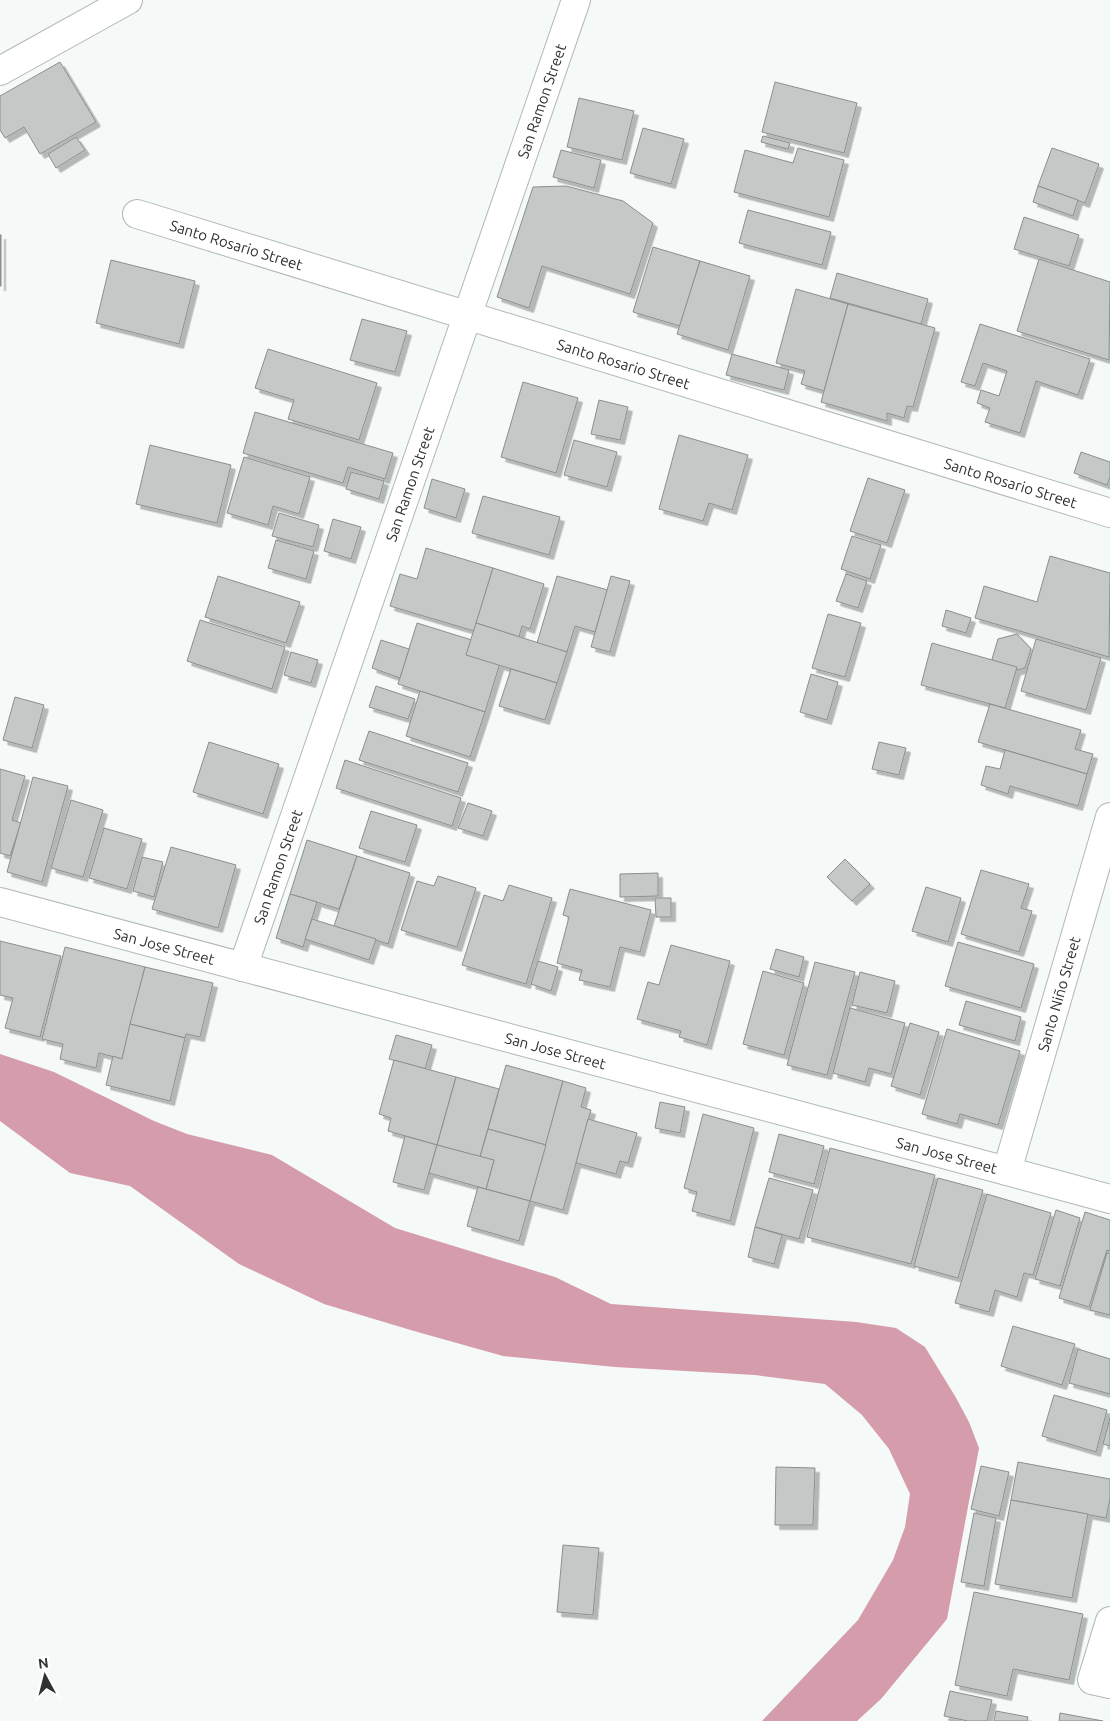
<svg xmlns="http://www.w3.org/2000/svg" width="1110" height="1721" font-family="Ubuntu,sans-serif">
  <style>
    .water { fill: #d59cab }
    .building { fill: #c4c8c7; stroke: #8a8f8e; filter: url(#shadow) }
    .lines { fill: none; stroke-linecap: round; stroke-linejoin: round }
    .minor-casing { stroke: #b2b7b6; stroke-width: 30 }
    .secondary-casing { stroke: #b2b7b6; stroke-width: 30 }
    .minor { stroke: #fff; stroke-width: 28 }
    .secondary { stroke: #fff; stroke-width: 28 }
    .labels { text-anchor: middle; dominant-baseline: central; stroke-width: 4; stroke-linejoin: round; paint-order: stroke }
    .street-label { font-size: 15px; fill: #303232; stroke: #fff }
  </style>
  <defs>
    <filter id="shadow"><feDropShadow dx="4.5" dy="4.5" stdDeviation="0" flood-color="#0004"/></filter>
  </defs>
  <rect width="100%" height="100%" fill="#f5faf9"/>
  <path class="water" d="M 0,1054 L 54,1072 L 154,1121 L 187,1134 L 272,1155 L 395,1228 L 555,1277 L 611,1304 L 856,1322 L 896,1328 L 925,1347 L 955,1396 L 969,1422 L 979,1448 L 947,1619 L 881,1699 L 857,1721 L 762,1721 L 858,1620 L 893,1560 L 905,1527 L 910,1494 L 889,1449 L 862,1415 L 825,1384 L 755,1375 L 615,1367 L 503,1356 L 414,1331 L 324,1304 L 239,1264 L 130,1186 L 70,1173 L 0,1121 Z"/>
  <g class="building">
    <path d="M 60,62 L 96,122 L 40,154 L 24,127 L 5,138 L 0,130 L 0,96 Z"/>
    <path d="M 775,82 L 857,103 L 844,153 L 762,132 Z"/>
    <path d="M 579,98 L 634,111 L 622,160 L 567,147 Z"/>
    <path d="M 643,128 L 684,139 L 671,184 L 630,173 Z"/>
    <path d="M 763,136 L 790,143 L 788,149 L 761,142 Z"/>
    <path d="M 76,137 L 85,150 L 56,168 L 48,154 Z"/>
    <path d="M 798,148 L 844,160 L 829,217 L 734,192 L 745,150 L 793,163 Z"/>
    <path d="M 1052,148 L 1099,164 L 1085,203 L 1038,186 Z"/>
    <path d="M 561,150 L 601,160 L 594,188 L 553,177 Z"/>
    <path d="M 566,186 L 623,201 L 653,223 L 630,294 L 542,266 L 529,308 L 497,297 L 533,187 Z"/>
    <path d="M 1038,186 L 1078,200 L 1073,216 L 1033,202 Z"/>
    <path d="M 748,210 L 831,232 L 822,265 L 739,243 Z"/>
    <path d="M 1024,217 L 1079,235 L 1069,266 L 1014,249 Z"/>
    <rect x="0" y="235" width="1" height="51"/>
    <path d="M 653,247 L 700,261 L 680,326 L 633,312 Z"/>
    <path d="M 1039,259 L 1110,282 L 1109,360 L 1017,331 Z"/>
    <path d="M 111,260 L 195,281 L 179,344 L 96,323 Z"/>
    <path d="M 700,261 L 750,276 L 728,350 L 677,334 Z"/>
    <path d="M 837,273 L 928,299 L 921,324 L 830,298 Z"/>
    <path d="M 796,289 L 848,304 L 824,391 L 801,384 L 805,371 L 776,363 Z"/>
    <path d="M 848,304 L 935,328 L 913,407 L 907,406 L 904,418 L 887,413 L 887,421 L 821,402 Z"/>
    <path d="M 362,319 L 407,331 L 395,372 L 350,360 Z"/>
    <path d="M 980,324 L 1090,359 L 1078,395 L 1036,381 L 1020,433 L 985,422 L 990,408 L 977,403 L 981,390 L 999,396 L 1007,371 L 983,363 L 975,386 L 961,382 Z"/>
    <path d="M 268,349 L 377,383 L 359,440 L 288,419 L 294,400 L 255,388 Z"/>
    <path d="M 732,354 L 789,370 L 784,390 L 726,375 Z"/>
    <path d="M 523,382 L 578,398 L 556,473 L 501,457 Z"/>
    <path d="M 599,400 L 628,407 L 620,440 L 591,434 Z"/>
    <path d="M 255,412 L 393,453 L 385,479 L 348,467 L 343,483 L 243,453 Z"/>
    <path d="M 679,435 L 748,455 L 732,510 L 709,503 L 703,521 L 659,509 Z"/>
    <path d="M 574,440 L 617,452 L 607,487 L 564,475 Z"/>
    <path d="M 150,445 L 231,465 L 217,523 L 136,504 Z"/>
    <path d="M 1081,452 L 1110,462 L 1110,477 L 1107,485 L 1074,473 Z"/>
    <path d="M 244,457 L 310,477 L 299,514 L 273,506 L 268,525 L 227,513 Z"/>
    <path d="M 351,472 L 384,481 L 379,499 L 346,489 Z"/>
    <path d="M 868,478 L 905,490 L 887,543 L 850,531 Z"/>
    <path d="M 432,479 L 465,489 L 456,518 L 424,508 Z"/>
    <path d="M 483,496 L 560,517 L 549,555 L 472,533 Z"/>
    <path d="M 279,513 L 319,525 L 313,547 L 272,536 Z"/>
    <path d="M 333,519 L 361,527 L 351,559 L 324,551 Z"/>
    <path d="M 852,536 L 881,545 L 870,579 L 841,569 Z"/>
    <path d="M 276,540 L 314,551 L 306,579 L 268,568 Z"/>
    <path d="M 426,548 L 493,568 L 474,631 L 390,606 L 400,574 L 417,579 Z"/>
    <path d="M 1050,556 L 1110,573 L 1109,657 L 975,618 L 984,586 L 1037,602 Z"/>
    <path d="M 493,568 L 544,584 L 530,629 L 522,626 L 519,637 L 476,623 Z"/>
    <path d="M 846,574 L 867,581 L 858,608 L 836,601 Z"/>
    <path d="M 218,576 L 300,602 L 286,643 L 205,617 Z"/>
    <path d="M 557,576 L 608,590 L 595,632 L 575,626 L 567,652 L 537,643 Z"/>
    <path d="M 611,576 L 630,581 L 610,652 L 591,647 Z"/>
    <path d="M 946,610 L 971,618 L 966,633 L 942,626 Z"/>
    <path d="M 828,614 L 861,623 L 845,677 L 812,668 Z"/>
    <path d="M 200,620 L 285,647 L 272,689 L 187,661 Z"/>
    <path d="M 417,623 L 504,650 L 485,712 L 398,684 Z"/>
    <path d="M 476,623 L 567,652 L 557,683 L 466,655 Z"/>
    <path d="M 1017,634 L 1031,649 L 1025,668 L 1006,673 L 992,659 L 998,639 Z"/>
    <path d="M 1036,639 L 1101,658 L 1086,710 L 1021,691 Z"/>
    <path d="M 381,640 L 409,649 L 400,678 L 372,668 Z"/>
    <path d="M 932,643 L 1017,667 L 1005,708 L 921,685 Z"/>
    <path d="M 291,652 L 318,660 L 311,683 L 284,675 Z"/>
    <path d="M 511,669 L 557,683 L 545,720 L 499,706 Z"/>
    <path d="M 811,674 L 838,682 L 827,720 L 800,712 Z"/>
    <path d="M 376,686 L 415,699 L 408,719 L 369,707 Z"/>
    <path d="M 420,691 L 485,712 L 470,757 L 406,736 Z"/>
    <path d="M 15,697 L 44,705 L 32,748 L 3,740 Z"/>
    <path d="M 990,704 L 1081,730 L 1075,749 L 1093,754 L 1087,774 L 978,742 Z"/>
    <path d="M 369,731 L 468,763 L 458,792 L 359,760 Z"/>
    <path d="M 209,742 L 279,764 L 263,814 L 193,792 Z"/>
    <path d="M 879,742 L 906,748 L 899,775 L 872,769 Z"/>
    <path d="M 1005,750 L 1087,774 L 1078,806 L 1010,786 L 1008,794 L 981,785 L 986,766 L 1000,769 Z"/>
    <path d="M 345,760 L 461,798 L 452,826 L 336,788 Z"/>
    <path d="M 0,769 L 25,776 L 12,820 L 21,823 L 10,856 L 0,853 Z"/>
    <path d="M 33,777 L 68,786 L 42,882 L 7,872 Z"/>
    <path d="M 71,800 L 103,810 L 83,877 L 51,868 Z"/>
    <path d="M 468,803 L 492,811 L 483,836 L 458,828 Z"/>
    <path d="M 371,811 L 417,825 L 405,862 L 359,848 Z"/>
    <path d="M 104,828 L 142,839 L 127,889 L 89,878 Z"/>
    <path d="M 307,840 L 357,856 L 339,909 L 290,894 Z"/>
    <path d="M 171,847 L 236,865 L 218,928 L 152,909 Z"/>
    <path d="M 357,856 L 410,873 L 388,944 L 334,926 Z"/>
    <path d="M 142,857 L 163,862 L 154,897 L 133,891 Z"/>
    <path d="M 845,859 L 870,884 L 852,901 L 827,877 Z"/>
    <path d="M 981,870 L 1029,884 L 1021,908 L 1032,911 L 1019,952 L 961,934 Z"/>
    <path d="M 658,873 L 658,896 L 620,897 L 620,874 Z"/>
    <path d="M 438,876 L 476,888 L 457,947 L 401,930 L 417,881 L 434,886 Z"/>
    <path d="M 509,885 L 552,898 L 526,984 L 462,965 L 484,895 L 503,901 Z"/>
    <path d="M 926,887 L 961,898 L 948,942 L 912,931 Z"/>
    <path d="M 570,889 L 651,910 L 640,952 L 620,947 L 610,987 L 579,980 L 582,970 L 557,963 L 569,917 L 563,915 Z"/>
    <path d="M 290,894 L 317,902 L 303,947 L 276,938 Z"/>
    <path d="M 655,898 L 671,898 L 671,917 L 656,917 Z"/>
    <path d="M 312,919 L 376,939 L 369,960 L 305,939 Z"/>
    <path d="M 0,941 L 61,956 L 40,1037 L 5,1028 L 13,998 L 0,995 Z"/>
    <path d="M 958,942 L 1034,964 L 1021,1008 L 945,986 Z"/>
    <path d="M 671,945 L 730,961 L 707,1045 L 679,1037 L 681,1031 L 637,1019 L 648,982 L 659,985 Z"/>
    <path d="M 65,947 L 145,967 L 122,1059 L 99,1053 L 96,1068 L 60,1059 L 63,1044 L 42,1039 Z"/>
    <path d="M 776,949 L 804,957 L 799,977 L 770,969 Z"/>
    <path d="M 538,961 L 558,967 L 551,991 L 531,984 Z"/>
    <path d="M 815,962 L 855,972 L 827,1075 L 787,1065 Z"/>
    <path d="M 145,967 L 213,983 L 200,1037 L 186,1034 L 185,1038 L 130,1024 Z"/>
    <path d="M 763,971 L 804,983 L 784,1055 L 743,1044 Z"/>
    <path d="M 860,972 L 895,981 L 887,1013 L 852,1005 Z"/>
    <path d="M 966,1001 L 1021,1017 L 1015,1041 L 959,1025 Z"/>
    <path d="M 850,1008 L 905,1023 L 891,1074 L 869,1068 L 865,1082 L 833,1073 Z"/>
    <path d="M 910,1023 L 939,1032 L 920,1095 L 891,1086 Z"/>
    <path d="M 130,1024 L 185,1038 L 170,1101 L 106,1085 L 113,1056 L 122,1059 Z"/>
    <path d="M 947,1029 L 1020,1051 L 998,1125 L 960,1114 L 957,1124 L 922,1114 Z"/>
    <path d="M 396,1035 L 432,1045 L 425,1069 L 389,1059 Z"/>
    <path d="M 394,1060 L 456,1077 L 437,1145 L 388,1131 L 391,1118 L 379,1114 Z"/>
    <path d="M 506,1065 L 563,1081 L 546,1145 L 488,1129 Z"/>
    <path d="M 456,1077 L 499,1089 L 480,1157 L 437,1145 Z"/>
    <path d="M 563,1081 L 586,1088 L 581,1107 L 591,1110 L 563,1210 L 530,1201 Z"/>
    <path d="M 660,1102 L 685,1107 L 680,1133 L 655,1128 Z"/>
    <path d="M 703,1114 L 754,1128 L 730,1221 L 692,1211 L 697,1192 L 684,1188 Z"/>
    <path d="M 588,1119 L 637,1133 L 628,1163 L 620,1161 L 616,1174 L 576,1163 Z"/>
    <path d="M 488,1129 L 546,1145 L 530,1201 L 486,1189 L 494,1160 L 480,1157 Z"/>
    <path d="M 779,1134 L 824,1146 L 814,1184 L 769,1172 Z"/>
    <path d="M 405,1136 L 437,1145 L 424,1190 L 393,1182 Z"/>
    <path d="M 437,1145 L 494,1160 L 486,1189 L 429,1173 Z"/>
    <path d="M 830,1148 L 935,1175 L 911,1264 L 807,1237 Z"/>
    <path d="M 769,1178 L 813,1190 L 799,1239 L 755,1227 Z"/>
    <path d="M 938,1178 L 983,1190 L 958,1278 L 914,1266 Z"/>
    <path d="M 478,1187 L 530,1201 L 519,1241 L 467,1226 Z"/>
    <path d="M 987,1194 L 1051,1213 L 1033,1275 L 1024,1273 L 1017,1297 L 995,1290 L 989,1312 L 955,1303 Z"/>
    <path d="M 1056,1210 L 1080,1218 L 1060,1286 L 1035,1279 Z"/>
    <path d="M 1085,1212 L 1110,1220 L 1110,1251 L 1107,1250 L 1089,1307 L 1059,1298 Z"/>
    <path d="M 755,1227 L 782,1235 L 774,1264 L 748,1257 Z"/>
    <path d="M 1107,1253 L 1110,1253 L 1110,1315 L 1090,1310 Z"/>
    <path d="M 1013,1326 L 1075,1344 L 1062,1385 L 1001,1366 Z"/>
    <path d="M 1078,1349 L 1110,1359 L 1110,1394 L 1069,1383 Z"/>
    <path d="M 1054,1395 L 1107,1410 L 1096,1452 L 1042,1436 Z"/>
    <path d="M 1110,1418 L 1110,1446 L 1103,1444 Z"/>
    <path d="M 1018,1462 L 1110,1479 L 1110,1499 L 1106,1518 L 1011,1500 Z"/>
    <path d="M 981,1466 L 1009,1472 L 999,1516 L 971,1509 Z"/>
    <path d="M 776,1467 L 815,1468 L 813,1525 L 775,1525 Z"/>
    <path d="M 1011,1500 L 1088,1514 L 1072,1598 L 995,1584 Z"/>
    <path d="M 974,1513 L 996,1518 L 984,1586 L 961,1582 Z"/>
    <path d="M 563,1545 L 599,1548 L 593,1615 L 557,1612 Z"/>
    <path d="M 974,1592 L 1083,1614 L 1069,1680 L 1013,1669 L 1007,1696 L 955,1685 Z"/>
    <path d="M 950,1691 L 992,1700 L 987,1721 L 968,1721 L 944,1716 Z"/>
    <path d="M 996,1711 L 1028,1717 L 1027,1721 L 994,1721 Z"/>
    <path d="M 1060,1713 L 1103,1721 L 1059,1721 Z"/>
  </g>
  <g class="lines">
    <defs>
      <g id="minor">
        <path d="M 0,71 L 128,0"/>
        <path id="s1" d="M 137,214 L 1110,513"/>
        <path id="s2" d="M 0,902 L 1007,1171"/>
        <path id="s3" d="M 243,967 L 576,0"/>
        <path d="M 1110,1621 L 1092,1680 L 1110,1684"/>
      </g>
      <path id="secondary" d="M 1110,817 L 1007,1171 L 1110,1199"/>
    </defs>
    <use href="#minor" class="minor-casing"/>
    <use href="#secondary" class="secondary-casing"/>
    <use href="#minor" class="minor"/>
    <use href="#secondary" class="secondary"/>
  </g>
  <g class="labels">
    <g class="street-label">
      <text stroke="none"><textPath href="#s3" startOffset="916">San Ramon Street</textPath></text>
      <text stroke="none"><textPath href="#s1" startOffset="104">Santo Rosario Street</textPath></text>
      <text stroke="none"><textPath href="#s1" startOffset="509">Santo Rosario Street</textPath></text>
      <text stroke="none"><textPath href="#s1" startOffset="914">Santo Rosario Street</textPath></text>
      <text stroke="none"><textPath href="#s3" startOffset="511">San Ramon Street</textPath></text>
      <text stroke="none"><textPath href="#s3" startOffset="106">San Ramon Street</textPath></text>
      <text stroke="none"><textPath href="#s2" startOffset="170">San Jose Street</textPath></text>
      <text transform="translate(1059 994) rotate(-74)">Santo Niño Street</text>
      <text stroke="none"><textPath href="#s2" startOffset="575">San Jose Street</textPath></text>
      <text stroke="none"><textPath href="#s2" startOffset="980">San Jose Street</textPath></text>
    </g>
  </g>
  <g transform="translate(45 1676) rotate(353)" stroke="#ffffff" stroke-width="4" paint-order="stroke">
  <path d="M0-4L9 19L0 12L-9 19Z" fill="#303232"/>
  <text y="-8" font-size="14" font-weight="bold" text-anchor="middle" fill="#303232">N</text>
  </g>
</svg>
